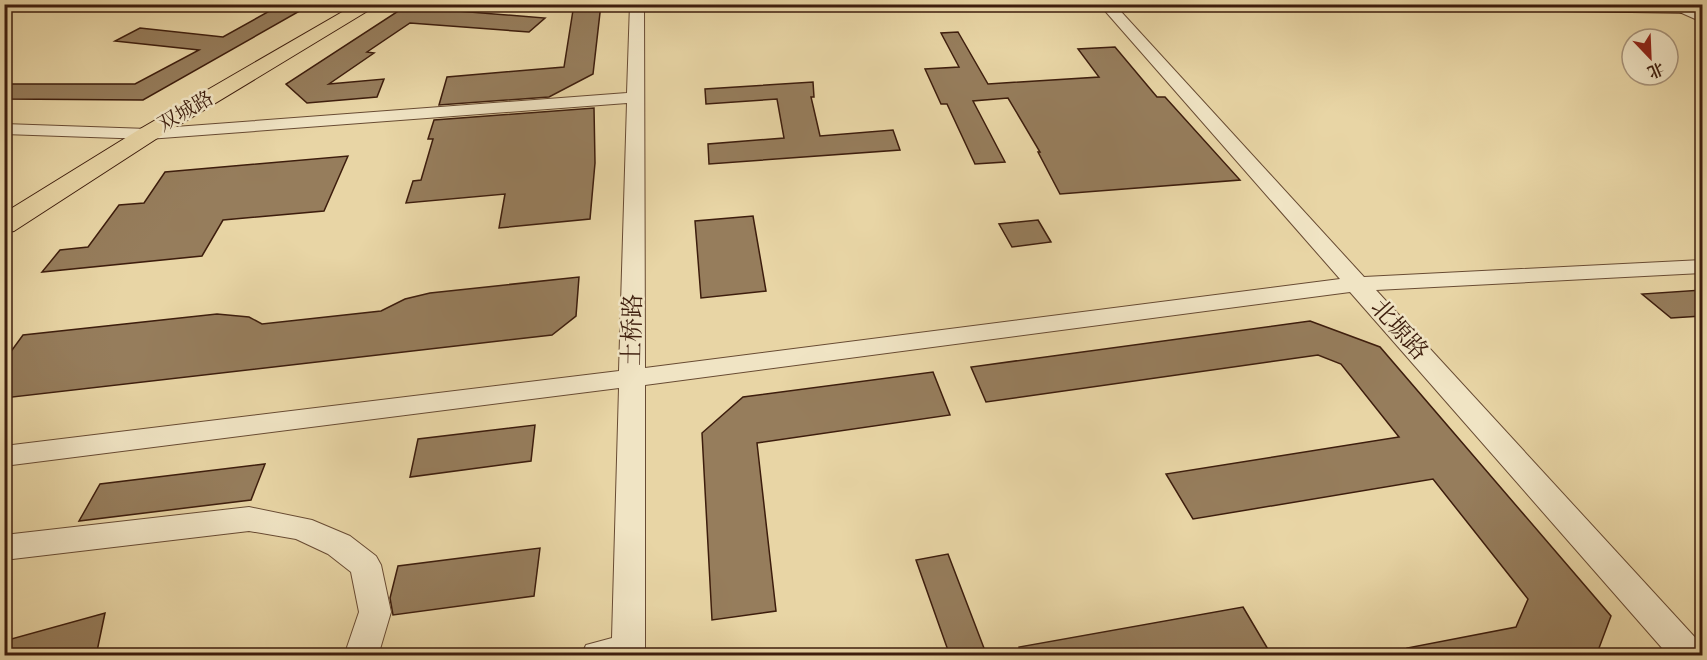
<svg xmlns="http://www.w3.org/2000/svg" width="1707" height="660" font-family="'Libre Bodoni','Noto Serif SC',serif">
  <style>
    .building { fill: #967d5c; stroke: #3d1d0d; stroke-width: 1.5 }
    .lines { fill: none; stroke-linecap: round; stroke-linejoin: round }
    .minor-casing { stroke: #684b33; stroke-width: 2 }
    .major-casing { stroke: #3d1d0d; stroke-width: 2 }
    .minor { fill: #f0e4c4; fill-rule: evenodd }
    .major { fill: #e8d5a5; fill-rule: evenodd }
    .labels { text-anchor: middle; dominant-baseline: central; stroke-width: 5; stroke-linejoin: round; paint-order: stroke }
    .far-street-label { font-size: 20px; fill: #3d1d0d; stroke: #f0e4c4 }
    .street-label { font-size: 24px; fill: #3d1d0d; stroke: #f0e4c4 }
  </style>
  <rect width="100%" height="100%" fill="#e8d5a5"/>
  <filter id="stains"><feTurbulence type="fractalNoise" baseFrequency=".00333" numOctaves="4"/><feColorMatrix values="0 0 0 0 .2 0 0 0 0 .09 0 0 0 0 .02 0 0 0 .5 -.17"/></filter>
  <radialGradient id="worn" r=".72"><stop offset=".6" stop-color="#630" stop-opacity="0"/><stop offset="1" stop-color="#630" stop-opacity=".3"/></radialGradient>
  <g class="building">
    <path d="M 282,4 L 312,4 L 143,100 L 4,99 L 4,84 L 135,84 L 199,50 L 115,41 L 140,28 L 223,37 Z"/>
    <path d="M 409,4 L 437,4 L 431,9 L 545,18 L 529,32 L 410,23 L 367,52 L 374,53 L 329,84 L 384,79 L 377,97 L 307,103 L 286,84 Z"/>
    <path d="M 574,4 L 601,4 L 593,74 L 549,97 L 439,105 L 447,77 L 564,67 Z"/>
    <path d="M 958,32 L 988,84 L 1099,77 L 1078,49 L 1115,47 L 1157,97 L 1165,97 L 1240,180 L 1060,194 L 1038,152 L 1040,152 L 1008,98 L 973,101 L 1005,162 L 975,164 L 947,104 L 941,104 L 925,69 L 959,67 L 941,33 Z"/>
    <path d="M 813,82 L 814,97 L 811,97 L 820,136 L 893,130 L 900,150 L 709,164 L 708,144 L 784,138 L 777,99 L 706,104 L 705,89 Z"/>
    <path d="M 594,108 L 595,163 L 590,219 L 499,228 L 505,194 L 406,203 L 413,181 L 421,180 L 433,139 L 428,139 L 434,120 Z"/>
    <path d="M 348,156 L 324,211 L 223,220 L 202,256 L 42,272 L 60,250 L 88,247 L 119,205 L 144,203 L 165,172 Z"/>
    <path d="M 753,216 L 766,291 L 701,298 L 695,221 Z"/>
    <path d="M 1038,220 L 1051,242 L 1012,247 L 999,224 Z"/>
    <path d="M 579,277 L 576,316 L 552,335 L 4,398 L 4,361 L 23,335 L 217,314 L 249,317 L 262,324 L 381,311 L 405,299 L 430,293 Z"/>
    <path d="M 1702,290 L 1702,316 L 1671,318 L 1642,294 Z"/>
    <path d="M 1310,321 L 1380,347 L 1611,616 L 1596,656 L 1408,656 L 1407,648 L 1516,627 L 1528,599 L 1433,479 L 1193,519 L 1166,474 L 1399,437 L 1341,364 L 1318,355 L 986,402 L 971,367 Z"/>
    <path d="M 933,372 L 950,415 L 757,443 L 776,611 L 712,620 L 702,433 L 743,397 Z"/>
    <path d="M 535,425 L 531,461 L 410,477 L 418,439 Z"/>
    <path d="M 265,464 L 251,500 L 79,521 L 100,484 Z"/>
    <path d="M 540,548 L 534,596 L 393,615 L 390,598 L 398,566 Z"/>
    <path d="M 948,554 L 987,656 L 950,656 L 916,560 Z"/>
    <path d="M 1243,607 L 1272,656 L 1020,656 L 1019,647 Z"/>
    <path d="M 105,613 L 96,656 L 4,656 L 4,641 Z"/>
  </g>
  <g class="lines">
    <defs>
      <g id="minor">
        <path d="M 630,4 L 644,4 L 645,368 L 1340,279 L 1099,4 L 1114,4 L 1364,277 L 1702,260 L 1702,273 L 1376,290 L 1702,645 L 1702,656 L 1669,656 L 1350,292 L 645,385 L 645,656 L 581,656 L 586,645 L 612,638 L 619,388 L 4,466 L 4,446 L 619,371 L 627,103 L 148,139 L 4,134 L 4,124 L 148,129 L 627,93 Z"/>
        <path d="M 1675,4 L 1686,4 L 1702,13 L 1702,22 L 1675,10 L 1673,7 Z"/>
        <path d="M 249,507 L 312,520 L 350,536 L 376,556 L 381,565 L 391,612 L 378,656 L 344,656 L 359,612 L 351,572 L 328,554 L 296,539 L 249,531 L 4,560 L 4,535 Z"/>
      </g>
      <g id="major">
        <path d="M 356,4 L 379,4 L 156,139 L 14,231 L 4,233 L 4,213 L 140,129 Z"/>
        <path d="M 1489,4 L 1702,4 L 1702,13 L 1498,10 L 1491,8 Z"/>
      </g>
    </defs>
    <use href="#minor" class="minor-casing"/>
    <use href="#major" class="major-casing"/>
    <use href="#minor" class="minor"/>
    <use href="#major" class="major"/>
  </g>
  <g class="labels">
    <g class="far-street-label">
      <text transform="translate(186 112) rotate(-30)">双城路</text>
    </g>
    <g class="street-label">
      <text transform="translate(633 330) rotate(-89)">土桥路</text>
      <text transform="translate(1399 330) rotate(48)">北塬路</text>
    </g>
  </g>
  <rect width="1707" height="660" fill="none" stroke="#e8d5a5" stroke-width="24"/>
  <rect x="6" y="6" width="1695" height="648" fill="none" stroke="#3d1d0d" stroke-width="3"/>
  <rect x="12" y="12" width="1683" height="636" fill="none" stroke="#3d1d0d" stroke-width="1.5"/>
  <g transform="translate(1650 57) rotate(157)"><circle r="28" fill="#f0e4c4" stroke="#a8947b" stroke-width="1.5"/>
  <path d="M0-4.5L10 22L0 15L-10 22Z" fill="#8f2418"/>
  <text y="-9" font-size="16" font-weight="bold" text-anchor="middle" fill="#3d1d0d">北</text>
  </g>
  <rect width="100%" height="100%" filter="url(#stains)"/>
  <rect width="100%" height="100%" fill="url(#worn)"/>
</svg>
